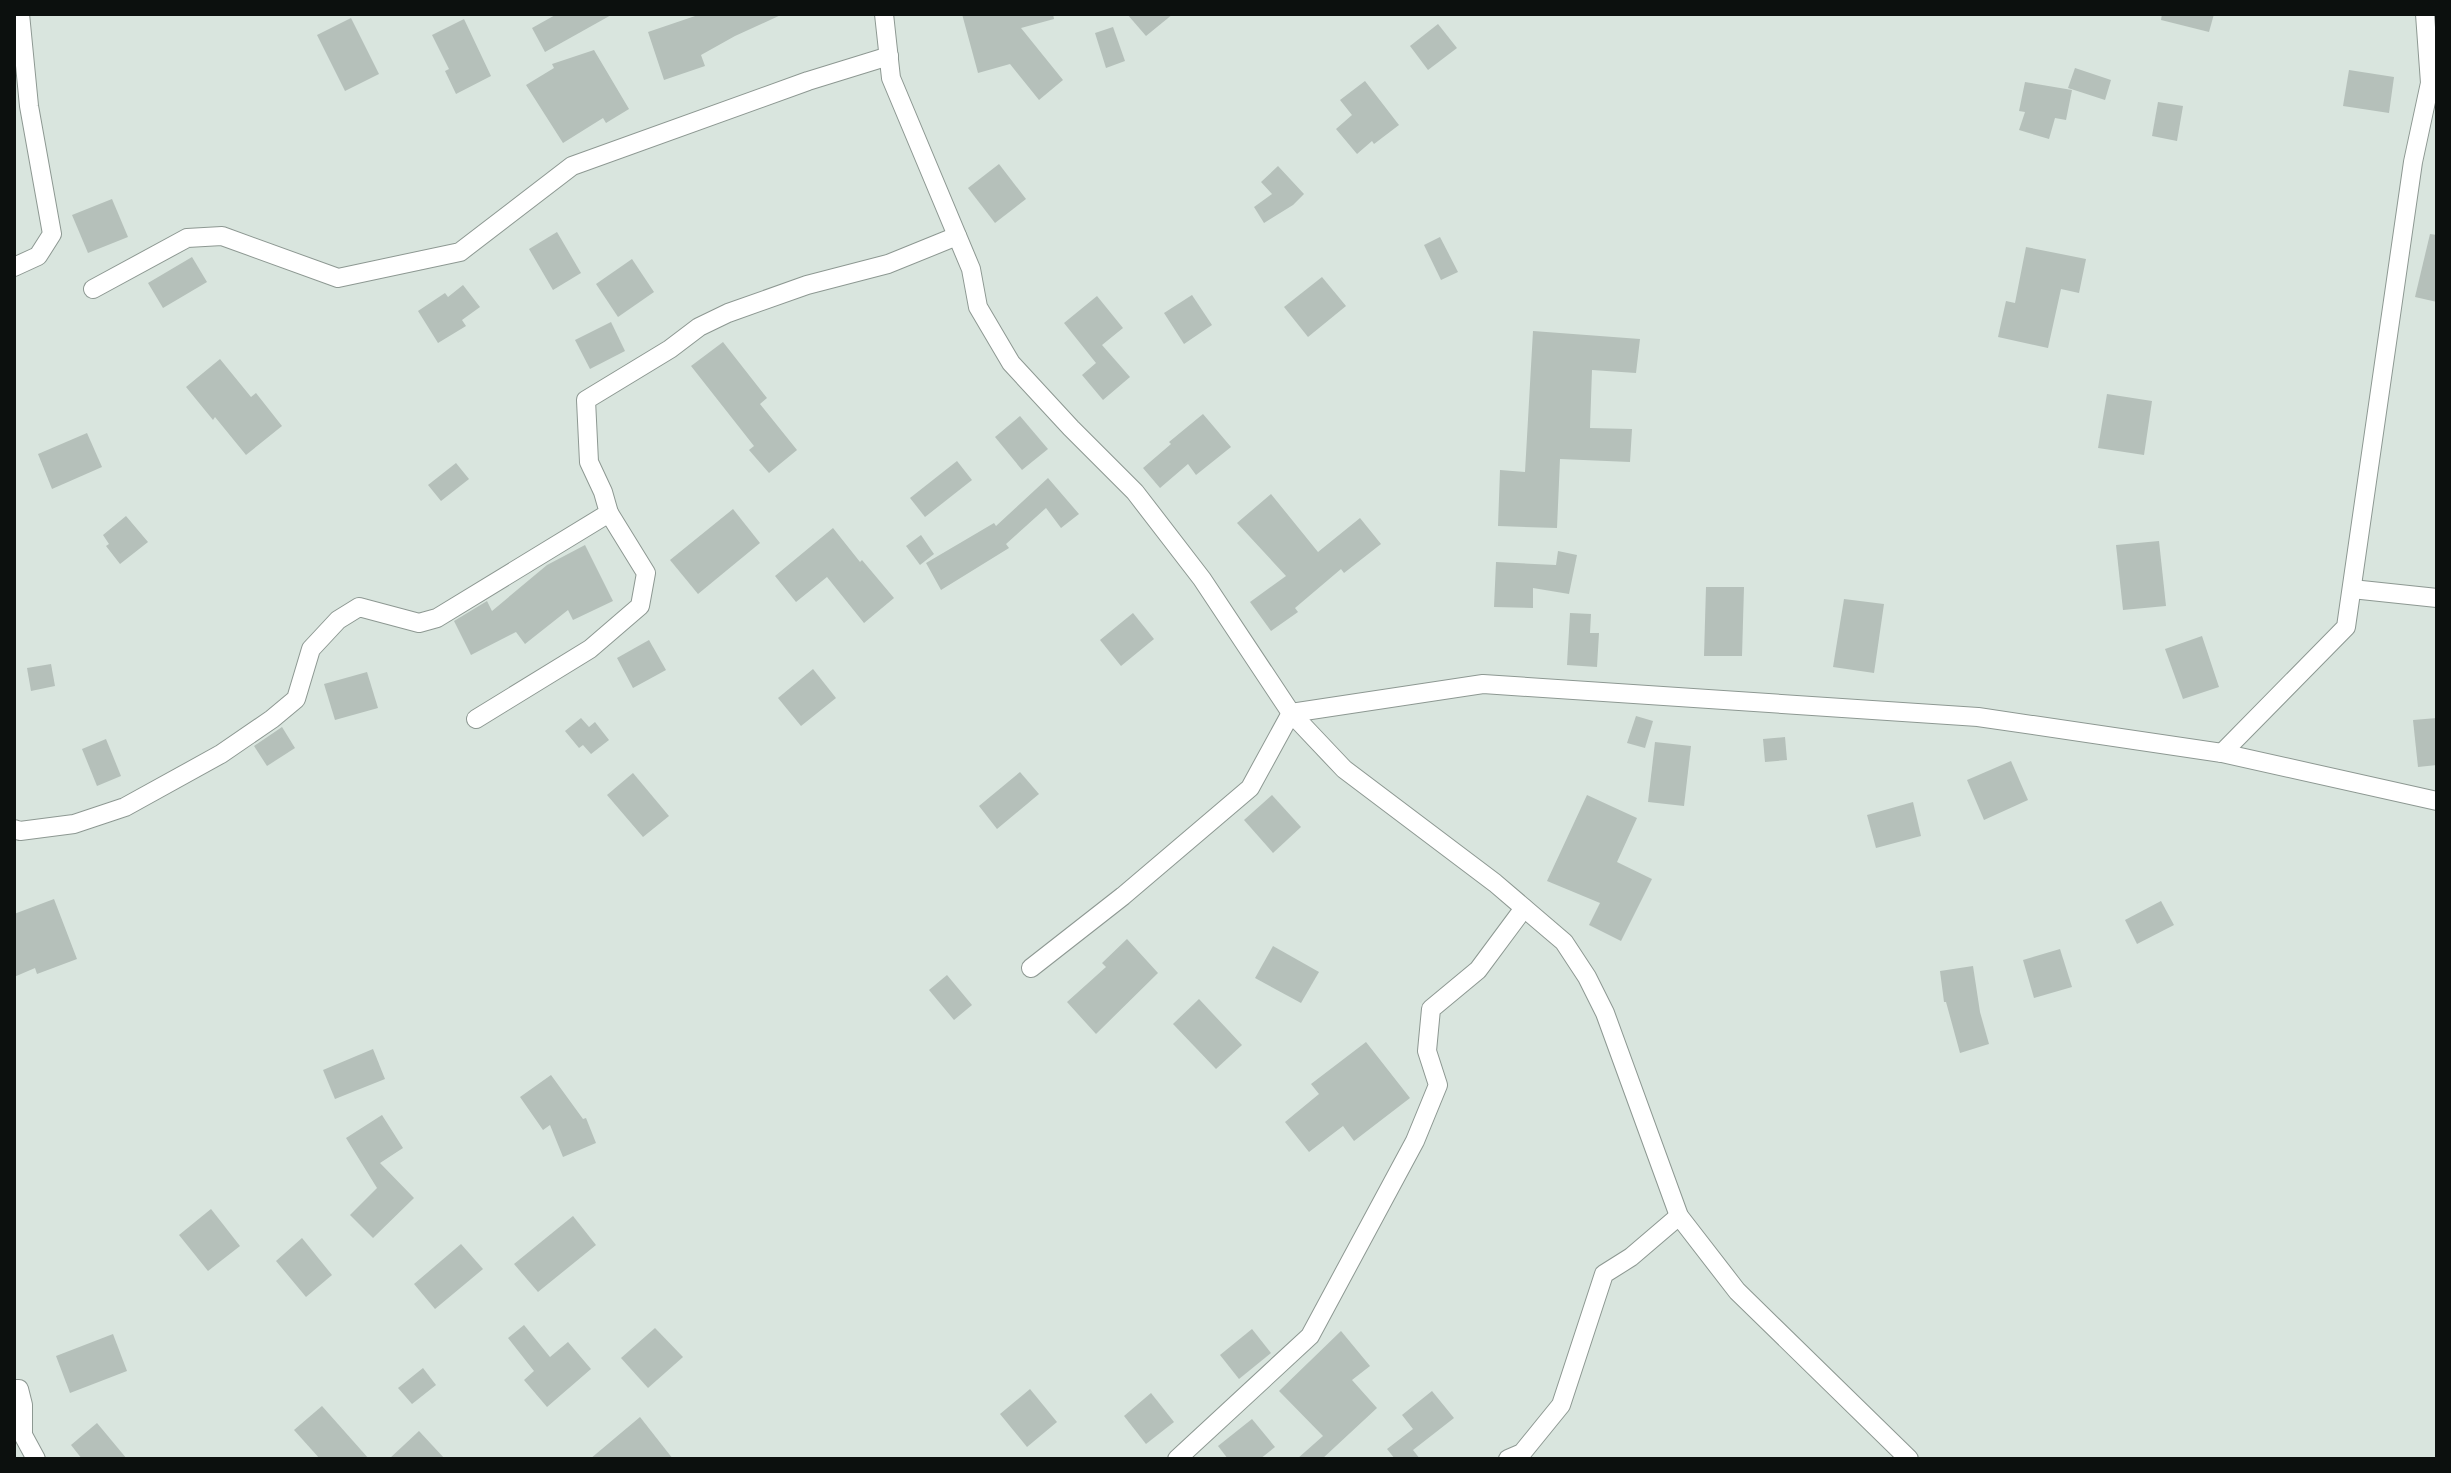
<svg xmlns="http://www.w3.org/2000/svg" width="2451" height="1473" font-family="Lato,sans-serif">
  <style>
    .building { fill: #b5c0ba }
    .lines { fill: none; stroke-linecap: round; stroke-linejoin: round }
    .minor-casing { stroke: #8d9892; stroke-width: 20 }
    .minor { stroke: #fff; stroke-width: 18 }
  </style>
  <rect width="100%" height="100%" fill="#d9e5de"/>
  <g class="building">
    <path d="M 557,14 L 613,14 L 545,52 L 532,28 Z"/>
    <path d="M 701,14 L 783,14 L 735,36 L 701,55 L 705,66 L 664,80 L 648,32 Z"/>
    <path d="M 962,14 L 1053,14 L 1054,19 L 1021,28 L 1063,80 L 1039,100 L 1010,64 L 978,73 Z"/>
    <path d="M 1127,14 L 1173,14 L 1146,36 Z"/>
    <path d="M 2162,14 L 2214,14 L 2209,32 L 2161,20 Z"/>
    <path d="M 351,18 L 379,74 L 345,91 L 317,35 Z"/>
    <path d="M 464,19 L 491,76 L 456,94 L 445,71 L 449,69 L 432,35 Z"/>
    <path d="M 1438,24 L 1457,48 L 1428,70 L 1410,46 Z"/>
    <path d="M 1113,27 L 1125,61 L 1106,68 L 1095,33 Z"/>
    <path d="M 594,50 L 629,109 L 606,123 L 603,118 L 563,143 L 526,85 L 554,68 L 552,64 Z"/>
    <path d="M 2075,68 L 2111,80 L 2105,100 L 2068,88 Z"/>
    <path d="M 2349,70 L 2394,77 L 2389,113 L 2343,106 Z"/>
    <path d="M 1365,81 L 1399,125 L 1374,144 L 1372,141 L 1357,154 L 1336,129 L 1352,115 L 1340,100 Z"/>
    <path d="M 2025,82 L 2072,90 L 2066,120 L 2055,118 L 2049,139 L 2019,130 L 2025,112 L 2019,111 Z"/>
    <path d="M 2158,102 L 2183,106 L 2177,141 L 2152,136 Z"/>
    <path d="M 999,164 L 1026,199 L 995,223 L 968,188 Z"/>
    <path d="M 1278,166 L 1304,194 L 1293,205 L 1264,223 L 1254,207 L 1272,194 L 1261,182 Z"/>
    <path d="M 112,199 L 128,237 L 88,253 L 72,215 Z"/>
    <path d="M 557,232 L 581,273 L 553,290 L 529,249 Z"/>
    <path d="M 2430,234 L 2437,235 L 2437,302 L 2415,297 Z"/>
    <path d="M 1440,237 L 1458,272 L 1441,280 L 1424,245 Z"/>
    <path d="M 2026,247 L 2086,259 L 2079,293 L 2061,289 L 2048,348 L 1998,337 L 2006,301 L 2015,303 Z"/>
    <path d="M 192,257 L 207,282 L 163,308 L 148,283 Z"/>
    <path d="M 632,259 L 654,292 L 618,317 L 596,284 Z"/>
    <path d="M 1322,277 L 1346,306 L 1308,337 L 1284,307 Z"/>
    <path d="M 463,285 L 480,307 L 462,320 L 466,326 L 438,343 L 418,311 L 445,293 L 448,297 Z"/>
    <path d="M 1192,295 L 1212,325 L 1184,344 L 1164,313 Z"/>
    <path d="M 1097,296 L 1123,328 L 1102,345 L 1130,377 L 1103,400 L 1082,375 L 1096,363 L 1064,323 Z"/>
    <path d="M 611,322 L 625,351 L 590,369 L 575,340 Z"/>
    <path d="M 1533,331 L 1640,339 L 1636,373 L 1592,370 L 1590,428 L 1632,429 L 1630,462 L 1560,459 L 1557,528 L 1498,526 L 1500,470 L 1525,472 Z"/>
    <path d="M 723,342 L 767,398 L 760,404 L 797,450 L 769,473 L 749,450 L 754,446 L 691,366 Z"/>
    <path d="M 220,359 L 251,397 L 256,393 L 282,426 L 246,455 L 215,417 L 213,420 L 186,387 Z"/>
    <path d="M 2107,394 L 2152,401 L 2144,455 L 2098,448 Z"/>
    <path d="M 1203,414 L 1231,447 L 1196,475 L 1188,464 L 1160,488 L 1143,468 L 1171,444 L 1169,442 Z"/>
    <path d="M 1020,416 L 1048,449 L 1022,470 L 995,437 Z"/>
    <path d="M 87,433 L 102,467 L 52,489 L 38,454 Z"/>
    <path d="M 957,461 L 972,480 L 925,517 L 910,498 Z"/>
    <path d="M 456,463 L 469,479 L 441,501 L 428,485 Z"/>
    <path d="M 1048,478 L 1079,514 L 1061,528 L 1046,508 L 1006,544 L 1009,548 L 941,590 L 926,563 L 994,523 L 996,526 Z"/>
    <path d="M 1271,494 L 1318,552 L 1360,518 L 1381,544 L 1344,573 L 1341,569 L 1295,608 L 1298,612 L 1271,631 L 1250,602 L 1286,576 L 1237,523 Z"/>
    <path d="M 733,509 L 760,543 L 698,594 L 670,560 Z"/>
    <path d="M 126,516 L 148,542 L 120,564 L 106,546 L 109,544 L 103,535 Z"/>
    <path d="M 833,528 L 860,562 L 862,560 L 894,598 L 864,623 L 827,577 L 796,602 L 775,576 Z"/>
    <path d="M 921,535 L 934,554 L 920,565 L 906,546 Z"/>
    <path d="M 2159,541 L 2166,606 L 2123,610 L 2116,545 Z"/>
    <path d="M 585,545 L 613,601 L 573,620 L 568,610 L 525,644 L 516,632 L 471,655 L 454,621 L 487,601 L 492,611 L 547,565 Z"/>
    <path d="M 1558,551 L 1577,555 L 1569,594 L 1533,588 L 1533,608 L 1494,607 L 1496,562 L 1556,565 Z"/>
    <path d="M 1706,587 L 1744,587 L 1742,656 L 1704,656 Z"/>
    <path d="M 1844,599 L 1884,604 L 1874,673 L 1833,667 Z"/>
    <path d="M 1133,613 L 1154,639 L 1121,666 L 1100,640 Z"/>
    <path d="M 1570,613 L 1591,614 L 1590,633 L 1599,633 L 1597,667 L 1567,665 Z"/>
    <path d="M 2202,636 L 2219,687 L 2183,699 L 2165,649 Z"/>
    <path d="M 649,640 L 666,670 L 633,688 L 617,658 Z"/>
    <path d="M 51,664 L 55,686 L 31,691 L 27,668 Z"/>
    <path d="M 813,669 L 836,698 L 801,726 L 778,698 Z"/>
    <path d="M 367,672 L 378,708 L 335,720 L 324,684 Z"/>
    <path d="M 1636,716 L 1653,721 L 1645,748 L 1627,743 Z"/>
    <path d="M 581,718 L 589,727 L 595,722 L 609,740 L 591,754 L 583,745 L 579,748 L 565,731 Z"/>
    <path d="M 2437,718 L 2437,765 L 2418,767 L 2413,720 Z"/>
    <path d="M 282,727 L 295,748 L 267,766 L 254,746 Z"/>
    <path d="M 1785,737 L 1787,760 L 1765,762 L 1763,739 Z"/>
    <path d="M 106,739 L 121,776 L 97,786 L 82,749 Z"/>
    <path d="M 1655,742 L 1691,746 L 1684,806 L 1648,802 Z"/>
    <path d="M 2011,761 L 2028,800 L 1984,820 L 1967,780 Z"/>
    <path d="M 1020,772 L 1039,794 L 997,829 L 979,806 Z"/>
    <path d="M 633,773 L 669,816 L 643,837 L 607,795 Z"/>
    <path d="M 1272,795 L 1301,827 L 1273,853 L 1244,820 Z"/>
    <path d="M 1587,795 L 1637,818 L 1617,862 L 1652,879 L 1621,941 L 1589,925 L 1600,903 L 1547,881 Z"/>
    <path d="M 1913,802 L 1921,836 L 1876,848 L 1867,815 Z"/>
    <path d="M 54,899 L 77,959 L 37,974 L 35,968 L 14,977 L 14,914 Z"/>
    <path d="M 2161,901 L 2174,925 L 2137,944 L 2125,920 Z"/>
    <path d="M 1127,939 L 1158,973 L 1096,1034 L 1067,1002 L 1106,967 L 1102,963 Z"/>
    <path d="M 1273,946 L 1319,972 L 1301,1003 L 1255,978 Z"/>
    <path d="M 2060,949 L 2072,987 L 2034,998 L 2023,960 Z"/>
    <path d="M 1973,966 L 1980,1012 L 1989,1044 L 1960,1053 L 1946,1002 L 1944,1002 L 1940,971 Z"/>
    <path d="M 947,975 L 972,1005 L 954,1020 L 929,990 Z"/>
    <path d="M 1199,999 L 1242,1045 L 1216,1069 L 1173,1024 Z"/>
    <path d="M 1366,1042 L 1410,1098 L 1354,1141 L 1343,1126 L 1309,1152 L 1285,1122 L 1319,1094 L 1311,1084 Z"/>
    <path d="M 373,1049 L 385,1079 L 335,1099 L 323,1070 Z"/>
    <path d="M 551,1075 L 583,1119 L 586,1118 L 596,1143 L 563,1157 L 550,1125 L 543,1130 L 520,1097 Z"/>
    <path d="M 382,1115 L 403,1148 L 380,1163 L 414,1198 L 373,1238 L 350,1215 L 377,1188 L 346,1138 Z"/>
    <path d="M 211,1209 L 240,1246 L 208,1271 L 179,1235 Z"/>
    <path d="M 573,1216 L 596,1245 L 538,1292 L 514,1264 Z"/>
    <path d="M 302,1238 L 332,1275 L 306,1297 L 276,1261 Z"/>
    <path d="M 461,1244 L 483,1269 L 435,1309 L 414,1284 Z"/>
    <path d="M 524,1325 L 550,1357 L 568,1342 L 591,1369 L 547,1407 L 524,1380 L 534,1371 L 508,1338 Z"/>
    <path d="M 655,1328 L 683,1357 L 648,1388 L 621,1358 Z"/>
    <path d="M 1252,1329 L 1271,1353 L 1239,1379 L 1220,1355 Z"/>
    <path d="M 1341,1331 L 1370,1366 L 1352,1380 L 1377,1408 L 1322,1459 L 1297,1459 L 1323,1436 L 1279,1391 Z"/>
    <path d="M 113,1334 L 127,1371 L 70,1393 L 56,1356 Z"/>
    <path d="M 423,1368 L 436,1385 L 412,1404 L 398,1388 Z"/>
    <path d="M 1030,1389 L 1057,1422 L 1027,1447 L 1000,1414 Z"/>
    <path d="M 1432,1391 L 1454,1418 L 1413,1450 L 1420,1459 L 1395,1459 L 1387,1449 L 1413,1429 L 1402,1415 Z"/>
    <path d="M 1151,1393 L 1174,1422 L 1146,1444 L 1124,1416 Z"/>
    <path d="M 322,1406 L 369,1459 L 320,1459 L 294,1430 Z"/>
    <path d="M 640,1417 L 673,1459 L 590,1459 Z"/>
    <path d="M 1252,1419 L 1275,1447 L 1260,1459 L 1228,1459 L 1218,1446 Z"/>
    <path d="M 97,1423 L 127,1459 L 82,1459 L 71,1445 Z"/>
    <path d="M 419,1431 L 445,1459 L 389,1459 Z"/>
  </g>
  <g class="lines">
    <defs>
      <g id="minor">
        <path d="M 884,14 L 891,78 L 971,269 L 978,307 L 1011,363 L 1071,428 L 1135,492 L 1202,579 L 1291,713 L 1344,769 L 1495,883 L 1564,942 L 1587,977 L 1605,1013 L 1679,1216 L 1737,1291 L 1909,1459"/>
        <path d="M 14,267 L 38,256 L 52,234 L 29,106 L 20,14"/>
        <path d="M 93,289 L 187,238 L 222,236 L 338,278 L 460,252 L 572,166 L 808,81 L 889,56"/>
        <path d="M 2352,589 L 2437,598"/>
        <path d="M 476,719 L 590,649 L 640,606 L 646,573 L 609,513"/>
        <path d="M 2222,753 L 2346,627 L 2413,162 L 2430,83 L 2425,14"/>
        <path d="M 14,829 L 20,831 L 74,824 L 125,807 L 221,754 L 272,719 L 296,699 L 311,649 L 338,620 L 359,607 L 419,623 L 437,618 L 609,513 L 603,492 L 589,462 L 586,400 L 670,349 L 699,327 L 728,313 L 807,285 L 888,264 L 957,236"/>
        <path d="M 1031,968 L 1123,896 L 1250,788 L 1291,713 L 1483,684 L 1978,717 L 2222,753 L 2437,801"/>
        <path d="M 14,1389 L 19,1389 L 23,1405 L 23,1435 L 36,1459"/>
        <path d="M 1177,1459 L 1310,1336 L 1415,1141 L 1438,1085 L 1427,1051 L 1431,1009 L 1478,970 L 1524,908"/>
        <path d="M 1508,1459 L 1522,1453 L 1561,1405 L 1604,1274 L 1631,1257 L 1679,1216"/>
      </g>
    </defs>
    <use href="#minor" class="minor-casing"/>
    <use href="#minor" class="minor"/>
  </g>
  <rect width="2451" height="1473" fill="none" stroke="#0c100e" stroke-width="32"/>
</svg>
